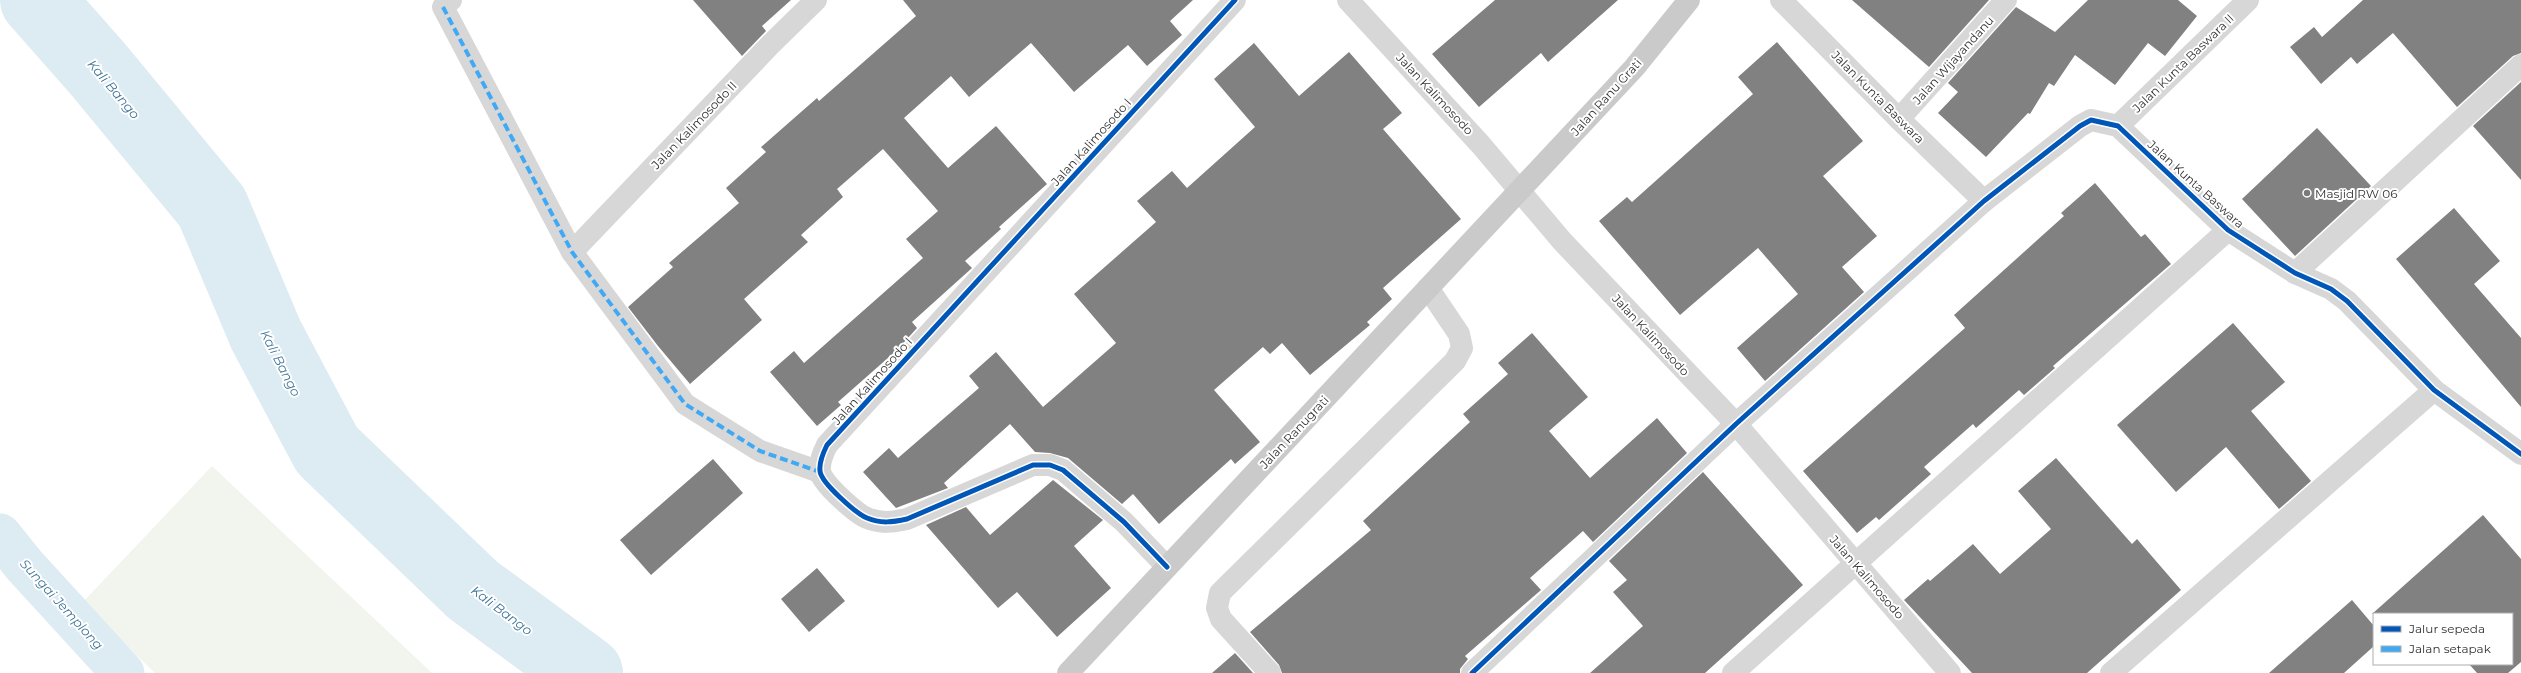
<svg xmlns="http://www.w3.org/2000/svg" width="2521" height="673" font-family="Montserrat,sans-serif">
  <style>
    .green { fill: #f1f5ed }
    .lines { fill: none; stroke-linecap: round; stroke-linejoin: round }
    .canal { stroke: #ddebf3; stroke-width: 43 }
    .river { stroke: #ddebf3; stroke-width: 74 }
    .building { fill: #818181 }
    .minor { stroke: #d7d7d7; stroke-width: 22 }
    .major { stroke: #cacaca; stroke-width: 22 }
    .quiet { stroke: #3fa9f5; stroke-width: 4; stroke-dasharray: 8 4; stroke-linecap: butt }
    .cycleway-casing { stroke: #fff; stroke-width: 8 }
    .cycleway { stroke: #0057b8; stroke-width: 5 }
    .poi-dot { fill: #7a7a7a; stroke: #fff; stroke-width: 1.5 }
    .labels { text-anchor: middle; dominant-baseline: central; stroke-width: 4; stroke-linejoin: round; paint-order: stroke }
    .street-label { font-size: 12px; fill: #333; stroke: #fff }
    .poi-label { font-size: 12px; fill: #333; stroke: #fff; text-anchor: start }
    .water-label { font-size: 13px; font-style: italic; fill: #3f7597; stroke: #fff }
  </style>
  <rect width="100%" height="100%" fill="#fff"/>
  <path class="green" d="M 212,466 L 432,673 L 155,673 L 82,603 Z"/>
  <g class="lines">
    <path class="canal" d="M 0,535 L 25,566 L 123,673"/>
    <path class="river" d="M 37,0 L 97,68 L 212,207 L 266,335 L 327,450 L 473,590 L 586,673"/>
  </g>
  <g class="building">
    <path d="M 693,0 L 791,0 L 762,26 L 766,31 L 742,56 Z"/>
    <path d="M 903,0 L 1193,0 L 1170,21 L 1182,35 L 1147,66 L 1128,45 L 1074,92 L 1031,43 L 969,97 L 951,76 L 904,118 L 948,168 L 996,126 L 1047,184 L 999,227 L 1001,229 L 965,261 L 972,268 L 912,322 L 917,328 L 897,350 L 838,402 L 841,405 L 817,426 L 770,372 L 794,351 L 804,363 L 923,258 L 906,239 L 938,211 L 883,149 L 837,189 L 843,197 L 801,235 L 808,242 L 744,299 L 762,320 L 690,384 L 658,346 L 628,307 L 673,267 L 669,263 L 739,203 L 726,188 L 766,152 L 761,147 L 817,98 L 819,101 L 916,16 Z"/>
    <path d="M 1495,0 L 1618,0 L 1548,62 L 1541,53 L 1479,107 L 1432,54 Z"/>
    <path d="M 1852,0 L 1989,0 L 1929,67 Z"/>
    <path d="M 2088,0 L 2178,0 L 2197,16 L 2165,56 L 2148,43 L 2115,85 L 2075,55 L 2054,86 L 2049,83 L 2030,114 L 2028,113 L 1986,157 L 1938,113 L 1958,92 L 1948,83 L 2016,7 L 2055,32 Z"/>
    <path d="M 2363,0 L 2521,0 L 2521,53 L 2513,56 L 2457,107 L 2393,33 L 2357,64 L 2351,57 L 2321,84 L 2290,47 L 2314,27 L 2322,37 Z"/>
    <path d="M 1777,42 L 1863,141 L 1823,176 L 1877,236 L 1842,267 L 1864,292 L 1765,381 L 1737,348 L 1798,294 L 1758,248 L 1680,315 L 1599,221 L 1627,197 L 1632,202 L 1753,94 L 1738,77 Z"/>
    <path d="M 1254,43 L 1299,96 L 1349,52 L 1402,113 L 1383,129 L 1461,219 L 1383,288 L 1392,299 L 1367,322 L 1370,325 L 1310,375 L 1282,343 L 1270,354 L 1263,347 L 1214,390 L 1260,442 L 1235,464 L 1231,459 L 1159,524 L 1133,494 L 1122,504 L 1068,458 L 1050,453 L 1035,452 L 1010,424 L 944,483 L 948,488 L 896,508 L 863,472 L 889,448 L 898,458 L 979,388 L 969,376 L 996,352 L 1043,407 L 1116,343 L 1074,294 L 1156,222 L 1137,201 L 1172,171 L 1187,188 L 1255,127 L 1214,79 Z"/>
    <path d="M 2521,82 L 2521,180 L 2473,126 Z"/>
    <path d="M 2317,128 L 2371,186 L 2295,256 L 2242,199 Z"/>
    <path d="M 2095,183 L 2141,237 L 2145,234 L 2171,264 L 2053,366 L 2055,368 L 2024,395 L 2019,390 L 1976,428 L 1973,424 L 1924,467 L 1931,474 L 1879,520 L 1876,517 L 1857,533 L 1803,471 L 1965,328 L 1954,315 L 2064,216 L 2061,213 Z"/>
    <path d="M 2454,208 L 2500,261 L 2474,284 L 2521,338 L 2521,407 L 2396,259 Z"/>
    <path d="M 2233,323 L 2285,382 L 2251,411 L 2311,481 L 2279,509 L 2226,447 L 2176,492 L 2117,425 Z"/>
    <path d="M 1532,333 L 1588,397 L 1549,431 L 1590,478 L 1657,418 L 1687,453 L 1593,542 L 1583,531 L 1530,578 L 1541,590 L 1465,656 L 1468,659 L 1460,669 L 1460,673 L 1282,673 L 1279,665 L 1250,632 L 1371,530 L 1363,521 L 1470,422 L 1463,414 L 1508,374 L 1498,363 Z"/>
    <path d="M 2056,458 L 2132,544 L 2137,539 L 2181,590 L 2087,673 L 1972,673 L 1904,600 L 1928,579 L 1930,581 L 1973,544 L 2000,574 L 2051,529 L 2018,491 Z"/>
    <path d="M 713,459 L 743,493 L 651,575 L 620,540 Z"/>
    <path d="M 1703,472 L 1803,585 L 1705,673 L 1590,673 L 1643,626 L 1613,592 L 1627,580 L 1609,561 Z"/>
    <path d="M 1053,480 L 1103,520 L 1074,546 L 1111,588 L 1057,637 L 1017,592 L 998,608 L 926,525 L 966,507 L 990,535 Z"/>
    <path d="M 2483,515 L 2521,559 L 2521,662 L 2508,673 L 2477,673 L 2469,664 L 2512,664 L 2512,614 L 2372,614 Z"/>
    <path d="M 817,568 L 845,601 L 809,632 L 781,599 Z"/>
    <path d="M 2352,600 L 2374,626 L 2374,646 L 2344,673 L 2269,673 Z"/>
    <path d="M 1235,653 L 1253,673 L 1212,673 Z"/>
  </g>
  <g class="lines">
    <g class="minor">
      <path d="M 451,0 L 443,7 L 572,252 L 685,404 L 760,451 L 820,472"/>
      <path d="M 1348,0 L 1481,145 L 1562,241 L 1736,424 L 1950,673"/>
      <path d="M 1781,0 L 1899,119 L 1984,201"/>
      <path d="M 1899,119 L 2006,0"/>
      <path d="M 2118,126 L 2248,0"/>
      <path d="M 572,252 L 769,46 L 816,0"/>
      <path d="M 2295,273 L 2521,65"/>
      <path d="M 1167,567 L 1124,522 L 1063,470 L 1050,465 L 1033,465 L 907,519 C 893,522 881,524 867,518 C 857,514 821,483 820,471 C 819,462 823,453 827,445 L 1235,0"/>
      <path d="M 1270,673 L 1221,619 L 1217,608 L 1220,593 L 1455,361 L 1462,348 L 1459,334 L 1428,288"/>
      <path d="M 1472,673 L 1736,424 L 1984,201 L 2080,126 L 2091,120 L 2118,126 L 2228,230 L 2295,273 L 2331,289 L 2347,301 L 2434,390 L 2521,454"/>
      <path d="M 1733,673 L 2228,230"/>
      <path d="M 2111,673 L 2434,390"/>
    </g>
    <path class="major" d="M 1068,673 L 1634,68 L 1689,0"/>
    <path class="quiet" d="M 443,7 L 572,252 L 685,404 L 760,451 L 820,472"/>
    <defs>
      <g id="cycleway">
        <path d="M 1167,567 L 1124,522 L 1063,470 L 1050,465 L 1033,465 L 907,519 C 893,522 881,524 867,518 C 857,514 821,483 820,471 C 819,462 823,453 827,445 L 1235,0"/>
        <path d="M 1472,673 L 1736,424 L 1984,201 L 2080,126 L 2091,120 L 2118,126 L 2228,230 L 2295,273 L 2331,289 L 2347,301 L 2434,390 L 2521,454"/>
      </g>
    </defs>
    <use href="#cycleway" class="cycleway-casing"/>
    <use href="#cycleway" class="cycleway"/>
  </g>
  <circle class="poi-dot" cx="2307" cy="193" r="4"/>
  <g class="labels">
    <g class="street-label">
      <text transform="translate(1953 60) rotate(-48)">Jalan Wijayandanu</text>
      <text transform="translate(2183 63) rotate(-44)">Jalan Kunta Baswara II</text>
      <text transform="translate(1435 94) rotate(47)">Jalan Kalimosodo</text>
      <text transform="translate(1606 97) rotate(-48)">Jalan Ranu Grati</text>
      <text transform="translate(1878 97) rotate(45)">Jalan Kunta Baswara</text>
      <text transform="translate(694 125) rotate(-46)">Jalan Kalimosodo II</text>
      <text transform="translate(1091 142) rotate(-48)">Jalan Kalimosodo I</text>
      <text transform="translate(2196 184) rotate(42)">Jalan Kunta Baswara</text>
      <text transform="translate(1651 335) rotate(47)">Jalan Kalimosodo</text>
      <text transform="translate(872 381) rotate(-48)">Jalan Kalimosodo I</text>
      <text transform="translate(1294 432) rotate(-47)">Jalan Ranugrati</text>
      <text transform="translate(1867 577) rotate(49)">Jalan Kalimosodo</text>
    </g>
    <g class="poi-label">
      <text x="2315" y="193">Masjid RW 06</text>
    </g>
    <g class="water-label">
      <text transform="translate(114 89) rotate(50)">Kali Bango</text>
      <text transform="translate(281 363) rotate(63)">Kali Bango</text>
      <text transform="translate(62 604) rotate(48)">Sungai Jemplong</text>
      <text transform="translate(502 610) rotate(37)">Kali Bango</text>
    </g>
  </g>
  <rect x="2373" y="613" width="140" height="52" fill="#ffffff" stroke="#adadad"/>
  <rect x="2381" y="626" width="20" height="6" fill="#0057b8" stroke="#adadad"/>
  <text x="2409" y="633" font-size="12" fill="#333333">Jalur sepeda</text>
  <rect x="2381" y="646" width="20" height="6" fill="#3fa9f5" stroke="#adadad"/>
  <text x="2409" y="653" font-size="12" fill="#333333">Jalan setapak</text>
</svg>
